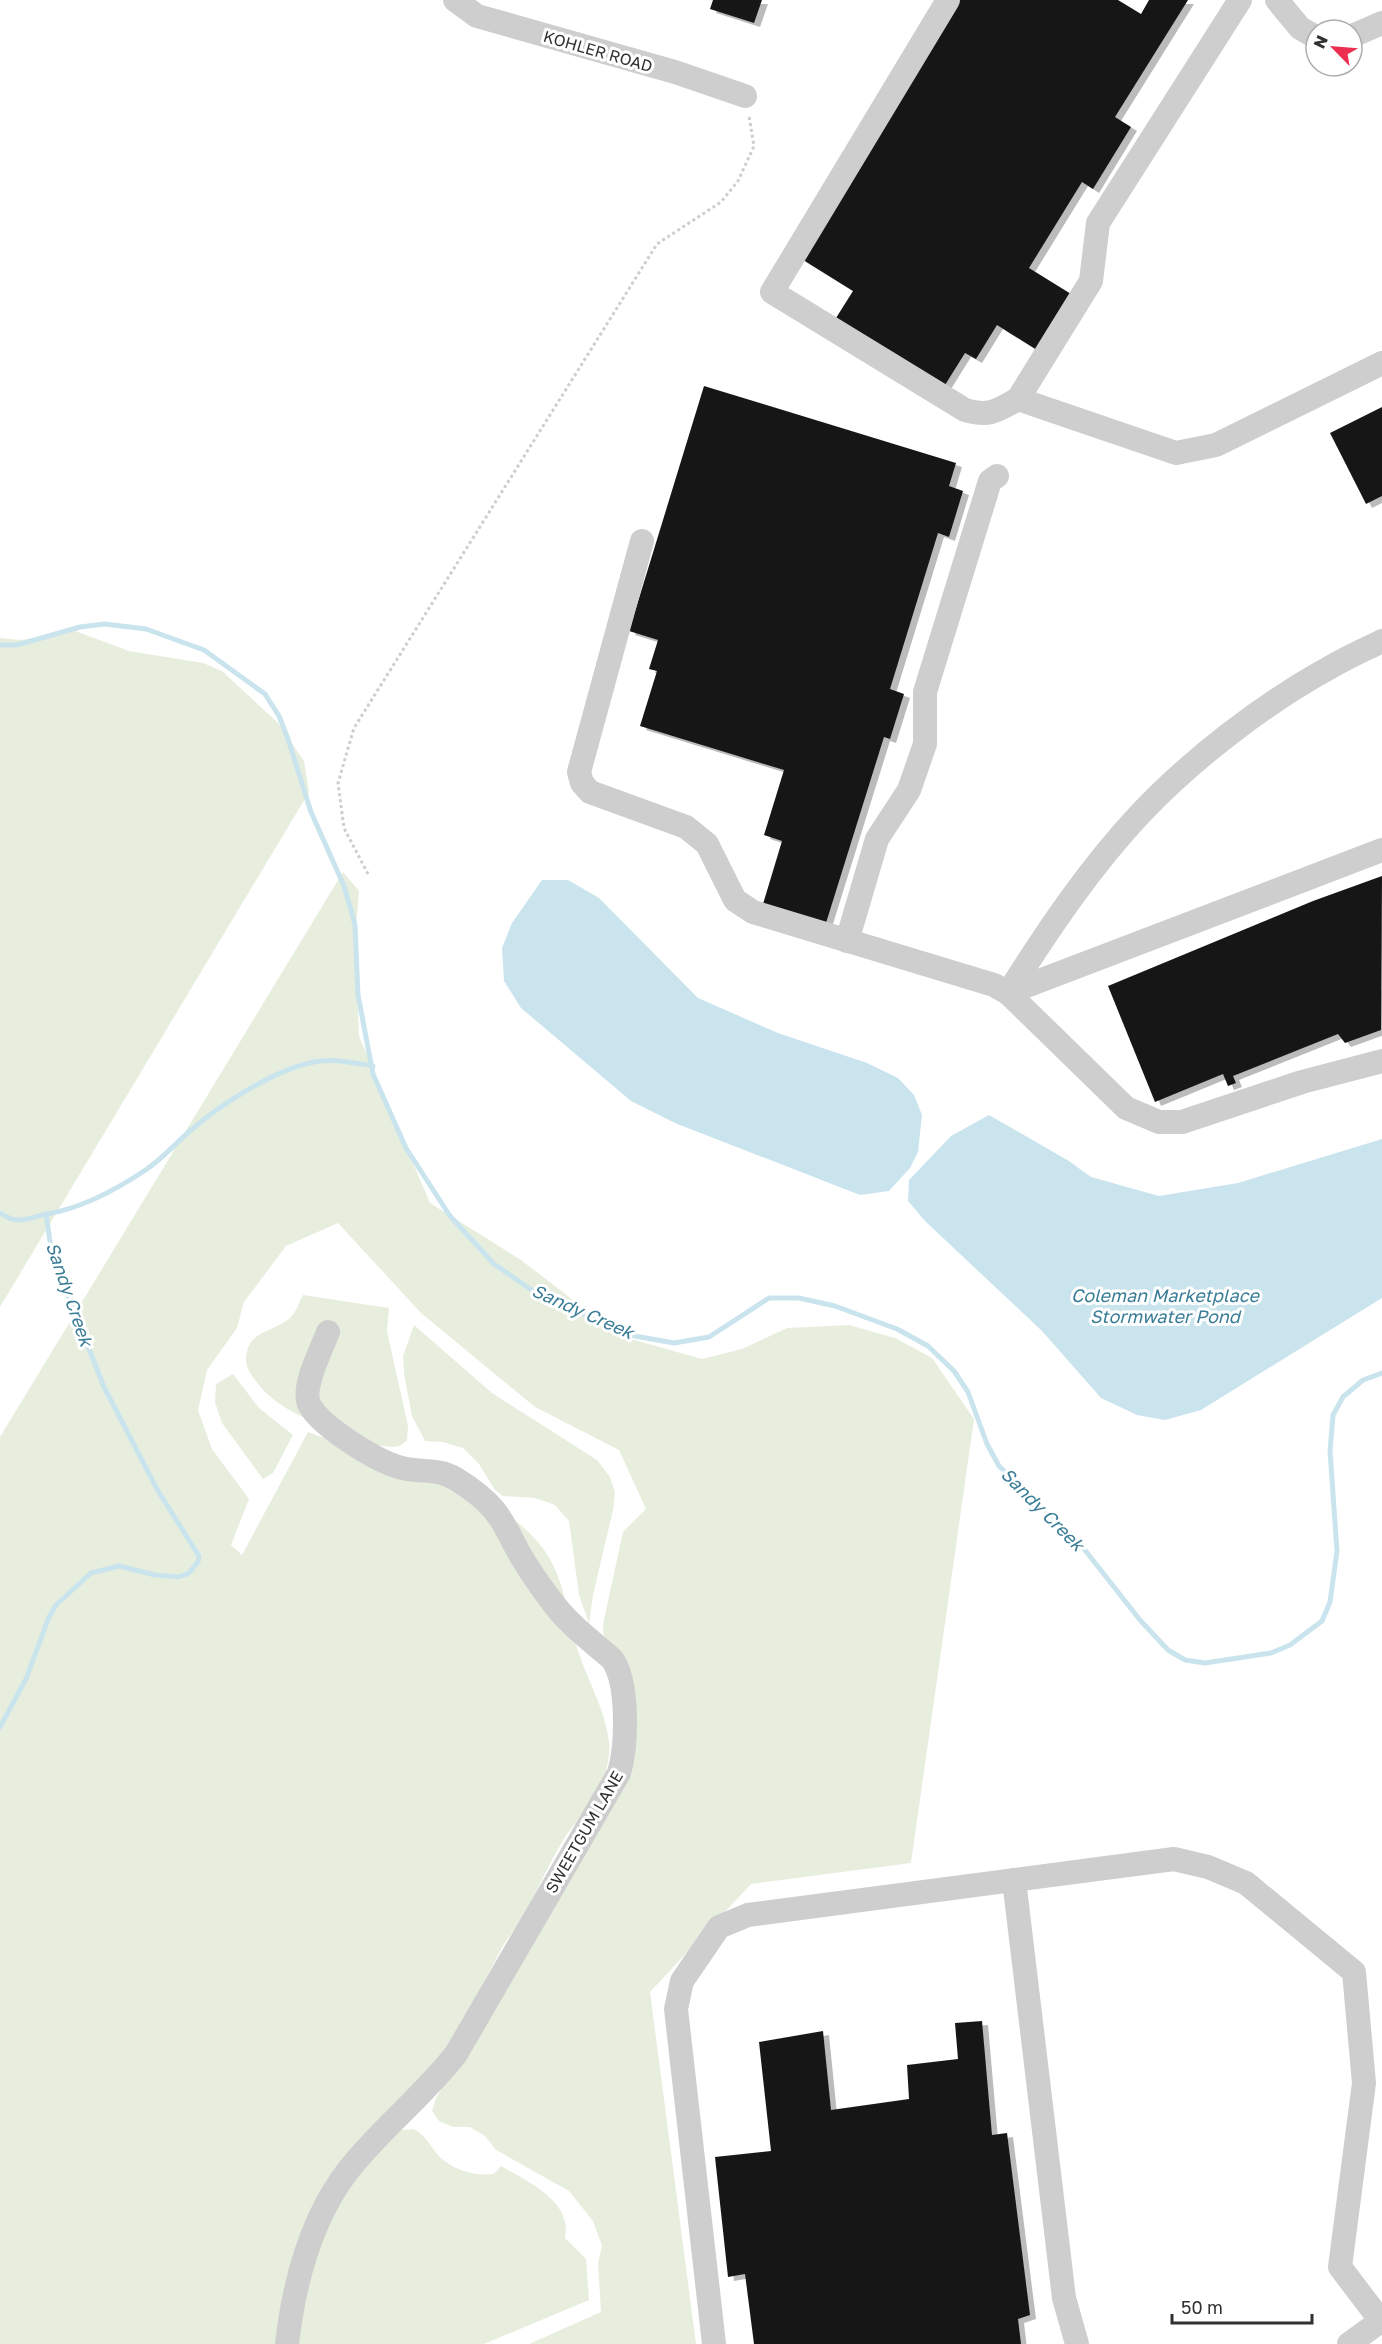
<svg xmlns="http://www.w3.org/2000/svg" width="1382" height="2344" font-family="'Golos Text',sans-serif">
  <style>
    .green { fill: #e8eede }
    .water { fill: #cae4ee }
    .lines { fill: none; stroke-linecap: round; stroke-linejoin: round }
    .stream { stroke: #cae4ee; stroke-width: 5 }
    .building { fill: #181818; filter: url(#shadow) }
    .path { stroke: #cecece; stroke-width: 3; stroke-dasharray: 3 3; stroke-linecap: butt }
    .minor { stroke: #cecece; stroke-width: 24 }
    .labels { text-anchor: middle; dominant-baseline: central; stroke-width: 6; stroke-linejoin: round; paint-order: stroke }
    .street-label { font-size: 16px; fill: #313131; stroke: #fff }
    .water-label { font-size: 18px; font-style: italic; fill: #3a7d97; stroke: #fff }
  </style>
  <defs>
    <filter id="shadow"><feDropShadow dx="6" dy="4" stdDeviation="0" flood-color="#0004"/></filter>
  </defs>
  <rect width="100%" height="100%" fill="#fff"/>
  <g class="green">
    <path d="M 75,631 L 129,651 L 203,663 L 222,671 L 278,723 L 304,761 L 309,792 L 0,1307 L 0,638 L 22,640 Z"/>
    <path d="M 343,872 L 359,891 L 355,939 L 359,1036 L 430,1203 L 521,1260 L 620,1336 L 702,1359 L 742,1349 L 787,1328 L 849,1325 L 895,1338 L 932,1358 L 974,1419 L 911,1863 L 751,1884 L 650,1992 L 696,2344 L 529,2344 L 601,2312 L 598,2263 L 602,2246 L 593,2221 L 569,2191 L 496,2150 L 485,2136 L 470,2127 L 453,2127 L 439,2121 L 432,2111 L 436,2098 L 509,1981 L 634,1753 L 606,1671 L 603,1624 L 623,1532 L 646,1509 L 619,1450 L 535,1407 L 421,1313 L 338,1223 L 286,1246 L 244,1302 L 237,1328 L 207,1370 L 198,1410 L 212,1449 L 249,1499 L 231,1545 L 242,1555 L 308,1432 C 352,1448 396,1464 439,1482 C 468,1494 500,1506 523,1527 C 564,1563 562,1595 576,1644 C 585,1676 606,1710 609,1742 C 611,1756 605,1777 599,1790 C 589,1808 573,1824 562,1842 C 542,1876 528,1913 504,1944 L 443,2061 L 341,2169 L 277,2344 L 0,2344 L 0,1437 Z"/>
    <path d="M 303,1295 L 389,1308 L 387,1331 L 408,1426 L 407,1441 C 404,1442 402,1445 399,1446 C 384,1450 364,1440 350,1435 C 315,1422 278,1412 255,1380 C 251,1374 246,1368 246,1360 C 246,1330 273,1333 290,1318 C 296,1313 299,1302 303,1295 Z"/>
    <path d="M 414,1325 L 492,1393 L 597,1460 L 610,1477 L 615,1493 L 613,1510 L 593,1595 L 589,1623 L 579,1595 L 569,1521 L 555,1505 L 535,1498 L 503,1496 L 495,1490 L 479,1464 L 463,1448 L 443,1442 L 425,1441 L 412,1416 L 404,1374 L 403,1356 Z"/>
    <path d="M 233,1374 L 259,1408 L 293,1435 L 273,1473 L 263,1479 L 222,1423 L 215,1402 L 216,1384 Z"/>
    <path d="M 414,2129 C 427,2136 430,2147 440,2157 C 454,2171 476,2176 494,2174 L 501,2166 C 527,2181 573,2201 565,2238 L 586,2259 L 589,2300 L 484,2344 L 296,2344 L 298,2320 L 332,2203 L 384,2143 L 402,2130 Z"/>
  </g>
  <g class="water">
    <path d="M 542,880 L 568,880 L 599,898 L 698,998 L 778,1033 L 867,1063 L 898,1078 L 914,1095 L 922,1115 L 918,1152 L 910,1168 L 889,1191 L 860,1195 L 675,1123 L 631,1101 L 521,1008 L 504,981 L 502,948 L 512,923 Z"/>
    <path d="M 989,1115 L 1069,1161 L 1091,1177 L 1159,1196 L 1238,1183 L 1382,1139 L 1382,1298 L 1201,1410 L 1165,1420 L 1137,1415 L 1101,1398 L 1042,1331 L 925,1221 L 908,1201 L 909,1180 L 951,1136 Z"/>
  </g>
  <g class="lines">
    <g class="stream">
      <path d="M 0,645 L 17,645 L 80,627 L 105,624 L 146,629 L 204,650 L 265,694 L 279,716 L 288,739 L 311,812 L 344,886 L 351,910 L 355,925 L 358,995 L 373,1074 L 406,1148 L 450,1216 L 494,1264 L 536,1293 L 629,1335 L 674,1343 L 709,1337 L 769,1298 L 799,1298 L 835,1306 L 897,1329 L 928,1346 L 954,1371 L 968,1392 L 987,1444 L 999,1466 L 1077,1540 L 1140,1620 L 1168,1650 L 1185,1660 L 1205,1663 L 1271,1653 L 1290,1645 L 1322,1621 L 1330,1602 L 1337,1551 L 1330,1451 L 1333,1415 L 1343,1397 L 1363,1380 L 1382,1373"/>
      <path d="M 0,1213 C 20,1226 27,1218 47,1214 C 83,1208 116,1190 147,1169 C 163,1158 176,1143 191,1130 C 221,1104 276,1069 314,1062 C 334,1058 354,1063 373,1066"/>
      <path d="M 0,1727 L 26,1679 L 49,1617 L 56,1605 L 91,1573 L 119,1566 L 155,1575 L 179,1577 L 189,1573 L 198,1562 L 199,1556 L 158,1491 L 104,1387 L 52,1255 L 46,1214"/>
    </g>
  </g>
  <g class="building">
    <path d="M 713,0 L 762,0 L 754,23 L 710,9 Z"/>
    <path d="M 958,0 L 1118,0 L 1141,14 L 1149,0 L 1188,0 L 1115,117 L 1131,127 L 1093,189 L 1082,182 L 1029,268 L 1071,294 L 1037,350 L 997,325 L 976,359 L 965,353 L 945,385 L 836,318 L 853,291 L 800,258 Z"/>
    <path d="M 704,386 L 956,463 L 949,486 L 963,491 L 949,537 L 938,533 L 890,689 L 904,694 L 890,739 L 884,737 L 826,923 L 763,904 L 782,841 L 764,835 L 784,770 L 640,726 L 657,671 L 649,669 L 658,640 L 629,631 Z"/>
    <path d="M 1382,407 L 1382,496 L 1366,504 L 1330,433 Z"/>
    <path d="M 1382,876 L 1381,1030 L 1345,1043 L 1338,1034 L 1233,1076 L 1236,1083 L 1228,1086 L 1223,1074 L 1155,1102 L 1108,986 L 1313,901 Z"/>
    <path d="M 982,2021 L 992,2135 L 1007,2133 L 1030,2315 L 1018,2319 L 1021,2344 L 754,2344 L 745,2274 L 728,2277 L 715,2157 L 771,2151 L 759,2042 L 823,2031 L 831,2110 L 909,2099 L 907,2065 L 958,2059 L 955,2023 Z"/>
  </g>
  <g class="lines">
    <path class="path" d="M 368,874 L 344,828 L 338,783 L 354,728 L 657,244 L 721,202 L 738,181 L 754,146 L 749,116"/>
    <g class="minor">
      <path d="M 455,0 L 477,16 L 675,72 L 745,96"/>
      <path d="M 948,0 L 772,292 L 965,410 C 989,417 997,411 1018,399"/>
      <path d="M 1240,0 L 1098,223 L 1091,281 L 1018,399 L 1176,453 L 1216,445 L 1382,363"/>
      <path d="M 1277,0 L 1300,28 L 1316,37"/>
      <path d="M 1352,36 L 1382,23"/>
      <path d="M 642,541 L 579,772 L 582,783 L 590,792 L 686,827 L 707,844 L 735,900 L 753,912 L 994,985 L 1008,993 C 1048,930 1090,867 1141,813 C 1192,759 1265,703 1329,668 C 1346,658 1364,650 1382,641"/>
      <path d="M 1382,850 L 1008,993 L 1126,1108 L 1159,1122 L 1182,1122 L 1302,1082 L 1382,1061"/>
      <path d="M 847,941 L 877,839 L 909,790 L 925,744 L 925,692 L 990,481 L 997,476"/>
      <path d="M 1014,1880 L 1064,2298 L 1077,2344"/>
      <path d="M 287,2344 C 294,2283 311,2217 350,2168 C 382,2128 424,2095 456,2054 L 619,1773 C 627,1746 629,1682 612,1659 C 590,1640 567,1623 550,1599 C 538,1583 526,1566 517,1549 C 510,1536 504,1522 494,1510 C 484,1498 469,1487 456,1479 C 440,1469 424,1472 407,1469 C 381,1465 323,1428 310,1406 C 300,1389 322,1349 328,1332"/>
      <path d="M 714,2344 L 676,2009 L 682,1981 L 719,1927 L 748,1915 L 1174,1859 L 1208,1867 L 1246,1883 L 1354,1972 L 1364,2083 L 1340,2267 L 1381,2321"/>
      <path d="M 1349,2344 L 1382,2320"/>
    </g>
  </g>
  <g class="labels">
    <g class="street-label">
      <text transform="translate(598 51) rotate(16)">KOHLER ROAD</text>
      <text transform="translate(584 1832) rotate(-60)">SWEETGUM LANE</text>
    </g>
    <g class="water-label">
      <text transform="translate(70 1294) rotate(71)">Sandy Creek</text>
      <text x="1165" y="1295">Coleman Marketplace<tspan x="1165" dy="21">Stormwater Pond</tspan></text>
      <text transform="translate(583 1311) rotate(24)">Sandy Creek</text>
      <text transform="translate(1043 1509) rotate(45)">Sandy Creek</text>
    </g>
  </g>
  <g transform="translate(1334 48) rotate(295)"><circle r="28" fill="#ffffff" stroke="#adadad" stroke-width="1.5"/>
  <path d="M0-4.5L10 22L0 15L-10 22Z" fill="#ec2e51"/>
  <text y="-9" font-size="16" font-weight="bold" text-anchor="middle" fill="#313131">N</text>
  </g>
  <path d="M1172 2314v9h140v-9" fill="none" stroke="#313131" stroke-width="3"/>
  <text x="1181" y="2314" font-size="18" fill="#313131" stroke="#ffffff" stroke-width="4.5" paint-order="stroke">50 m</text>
</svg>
